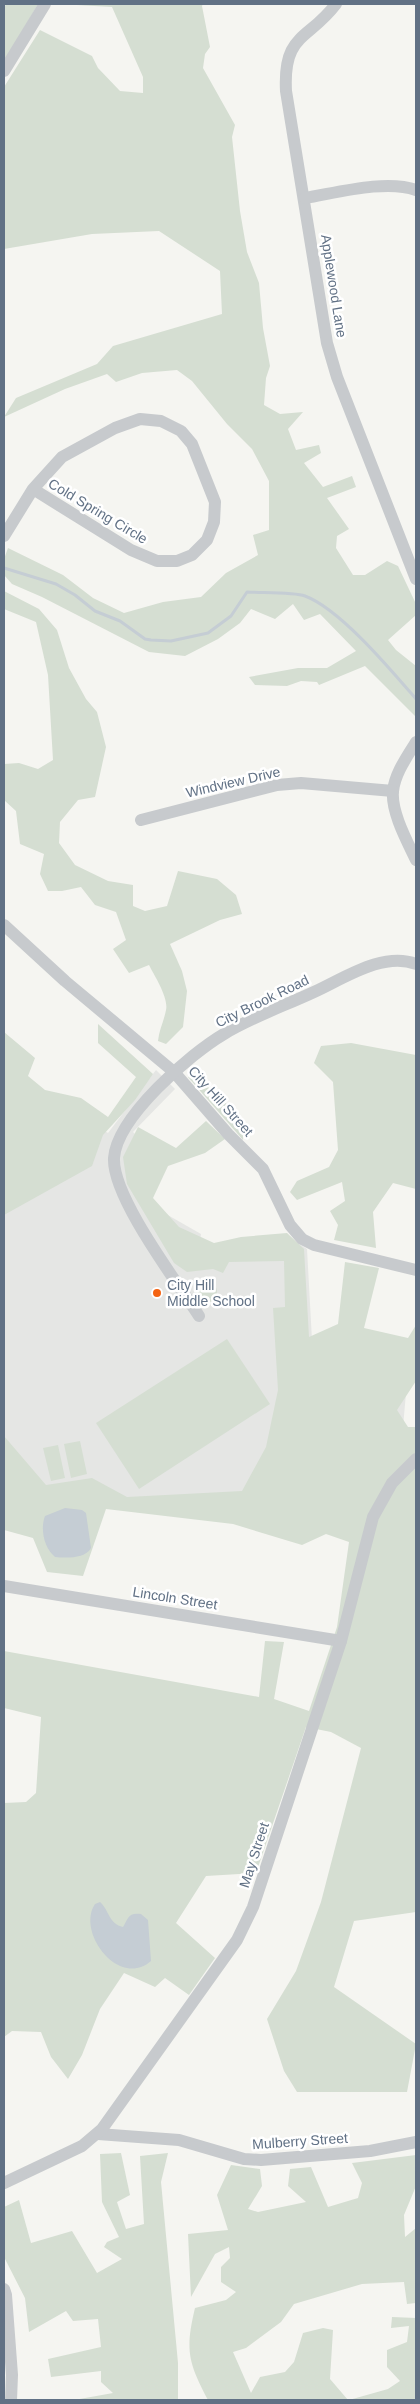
<svg xmlns="http://www.w3.org/2000/svg" width="420" height="2404" font-family="Helvetica,sans-serif">
  <style>
    .built { fill: #e5e6e4 }
    .green { fill: #d5ded2 }
    .water { fill: #c5cdd4 }
    .lines { fill: none; stroke-linecap: round; stroke-linejoin: round }
    .stream { stroke: #c5cdd4; stroke-width: 3 }
    .minor { stroke: #c7cacd; stroke-width: 12 }
    .poi-dot { fill: #f46312; stroke: #fff; stroke-width: 2 }
    .labels { text-anchor: middle; dominant-baseline: central; stroke-width: 5; stroke-linejoin: round; paint-order: stroke }
    .street-label { font-size: 14px; fill: #617185; stroke: #fff }
    .poi-label { font-size: 14px; fill: #617185; stroke: #fff; text-anchor: start }
  </style>
  <rect width="100%" height="100%" fill="#f5f5f1"/>
  <path class="built" d="M 156,1070 L 175,1089 L 133,1132 L 165,1164 L 145,1202 L 201,1234 L 199,1247 L 285,1235 L 307,1249 L 312,1340 L 407,1382 L 400,1460 L 355,1536 L 4,1492 L 4,1127 L 30,1081 L 108,1133 Z"/>
  <g class="green">
    <path d="M 6,4 L 38,4 L 4,62 L 4,8 Z"/>
    <path d="M 59,4 L 203,4 L 202,6 L 210,47 L 205,54 L 203,68 L 235,125 L 232,137 L 240,211 L 247,252 L 259,283 L 263,328 L 270,366 L 266,378 L 264,405 L 280,414 L 303,412 L 288,429 L 296,450 L 319,445 L 321,453 L 304,463 L 323,487 L 352,476 L 356,487 L 327,498 L 349,529 L 337,536 L 336,548 L 353,575 L 365,575 L 387,561 L 398,566 L 416,604 L 416,615 L 388,640 L 396,650 L 416,666 L 416,717 L 365,666 L 319,685 L 317,682 L 301,681 L 287,686 L 255,685 L 249,677 L 298,668 L 327,668 L 356,651 L 320,614 L 304,620 L 293,604 L 275,619 L 251,609 L 240,623 L 218,639 L 185,656 L 149,652 L 42,597 L 12,584 L 4,575 L 4,559 L 8,548 L 63,575 L 93,598 L 124,613 L 163,602 L 201,597 L 226,573 L 258,555 L 253,535 L 269,530 L 269,481 L 252,449 L 227,424 L 192,381 L 177,370 L 142,373 L 116,382 L 107,374 L 65,389 L 4,417 L 16,398 L 97,364 L 113,346 L 222,314 L 220,271 L 159,231 L 92,234 L 4,249 L 4,87 L 40,30 L 92,56 L 98,68 L 120,91 L 143,93 L 143,77 L 112,7 Z"/>
    <path d="M 4,591 L 39,609 L 57,630 L 69,668 L 86,699 L 97,712 L 106,747 L 95,797 L 78,800 L 60,822 L 59,843 L 75,865 L 108,881 L 133,885 L 133,906 L 145,911 L 167,906 L 178,871 L 217,879 L 236,895 L 242,914 L 220,920 L 170,944 L 182,971 L 187,991 L 183,1027 L 166,1044 L 158,1041 C 159,1030 164,1021 166,1010 C 169,998 154,975 149,965 L 129,973 L 113,949 L 126,940 L 116,912 L 95,905 L 81,887 L 62,891 L 48,891 L 40,874 L 44,854 L 20,844 L 16,811 L 4,800 L 4,764 L 19,763 L 38,769 L 53,760 L 48,675 L 36,622 L 4,609 Z"/>
    <path d="M 98,1024 L 153,1074 L 135,1100 L 103,1135 L 92,1166 L 4,1215 L 4,1032 L 35,1058 L 28,1076 L 45,1090 L 81,1098 L 108,1117 L 136,1077 L 98,1043 Z"/>
    <path d="M 351,1043 L 416,1055 L 416,1189 L 393,1183 L 373,1212 L 376,1248 L 334,1240 L 338,1225 L 330,1211 L 345,1201 L 342,1182 L 297,1200 L 290,1192 L 297,1181 L 329,1167 L 338,1150 L 333,1082 L 314,1063 L 321,1046 Z"/>
    <path d="M 193,1075 C 211,1090 246,1113 243,1140 L 188,1077 Z"/>
    <path d="M 206,1121 L 225,1139 L 205,1153 L 168,1166 L 153,1198 L 179,1227 L 214,1243 L 241,1237 L 287,1233 L 304,1249 L 309,1337 L 338,1324 L 345,1262 L 379,1268 L 364,1328 L 408,1338 L 416,1325 L 416,1381 L 397,1410 L 408,1427 L 416,1427 L 416,1912 L 354,1921 L 334,1987 L 416,2044 L 407,2092 L 297,2092 L 284,2071 L 267,2019 L 296,1971 L 321,1902 L 361,1748 L 331,1732 L 306,1727 L 256,1873 L 206,1876 L 176,1923 L 215,1958 L 189,1995 L 165,1978 L 155,1987 L 124,1973 L 100,2009 L 82,2055 L 68,2079 L 51,2057 L 41,2032 L 12,2031 L 4,2037 L 4,1803 L 26,1802 L 36,1793 L 41,1717 L 4,1708 L 4,1651 L 259,1697 L 265,1641 L 284,1642 L 274,1699 L 309,1711 L 337,1627 L 349,1542 L 326,1534 L 302,1545 L 233,1524 L 106,1509 L 83,1576 L 47,1572 L 33,1538 L 4,1530 L 4,1436 L 46,1485 L 92,1478 L 127,1497 L 242,1491 L 266,1447 L 278,1390 L 273,1308 L 285,1307 L 284,1261 L 229,1262 L 223,1273 L 213,1269 L 187,1272 L 174,1263 L 127,1184 L 123,1157 L 138,1127 L 176,1148 Z"/>
    <circle cx="206" cy="1292" r="11"/>
    <path d="M 227,1339 L 270,1404 L 139,1489 L 96,1423 Z"/>
    <path d="M 80,1441 L 87,1474 L 71,1478 L 64,1444 Z"/>
    <path d="M 58,1445 L 65,1478 L 51,1481 L 43,1448 Z"/>
    <path d="M 121,2153 L 130,2195 L 117,2202 L 126,2229 L 144,2224 L 140,2156 L 168,2153 L 161,2182 L 178,2363 L 178,2400 L 74,2400 L 113,2393 L 101,2382 L 101,2371 L 51,2377 L 48,2359 L 101,2347 L 98,2319 L 73,2321 L 66,2311 L 29,2332 L 25,2298 L 4,2257 L 4,2207 L 19,2200 L 31,2243 L 72,2231 L 97,2273 L 122,2259 L 104,2247 L 107,2242 L 119,2237 L 102,2202 L 100,2154 Z"/>
    <path d="M 416,2155 L 416,2186 L 404,2215 L 405,2237 L 416,2228 L 416,2303 L 407,2304 L 404,2282 L 362,2284 L 294,2304 L 281,2322 L 246,2348 L 233,2352 L 251,2393 L 260,2377 L 285,2372 L 294,2362 L 303,2333 L 323,2328 L 333,2330 L 330,2379 L 348,2400 L 208,2400 C 188,2362 185,2350 195,2308 L 226,2300 L 236,2292 L 221,2282 L 221,2267 L 230,2258 L 229,2247 L 215,2254 L 191,2297 L 188,2234 L 228,2230 L 217,2195 L 231,2165 L 260,2169 L 262,2186 L 248,2209 L 258,2212 L 306,2202 L 288,2186 L 290,2169 L 311,2167 L 328,2207 L 358,2198 L 362,2183 L 352,2163 Z"/>
    <path d="M 392,2317 L 416,2318 L 416,2400 L 349,2400 L 388,2389 L 400,2381 L 387,2367 L 387,2350 L 407,2342 L 409,2326 L 391,2328 Z"/>
  </g>
  <g class="water">
    <path d="M 65,1508 L 82,1510 L 86,1513 L 91,1548 C 85,1559 66,1558 55,1557 C 44,1548 40,1529 45,1516 Z"/>
    <path d="M 100,1902 C 109,1910 109,1924 123,1927 C 128,1919 128,1912 141,1914 L 148,1920 L 151,1961 C 119,1989 76,1932 95,1904 Z"/>
  </g>
  <g class="lines">
    <path class="stream" d="M 4,568 L 56,584 L 75,595 L 95,611 L 120,621 L 145,639 L 151,640 L 171,641 L 208,633 L 231,616 L 247,592 C 261,593 294,592 305,596 C 340,609 391,670 416,699"/>
    <g class="minor">
      <path d="M 336,4 C 308,41 283,33 286,91 L 327,343 L 337,377 L 416,579"/>
      <path d="M 4,71 L 45,4"/>
      <path d="M 305,198 C 336,193 386,179 416,190"/>
      <path d="M 4,536 L 33,489 L 62,457 L 115,428 L 140,419 L 161,421 L 181,431 L 192,444 L 215,502 L 214,522 L 207,540 L 192,555 L 177,561 L 157,561 L 131,550 L 33,489"/>
      <path d="M 416,742 C 407,757 395,773 393,791 C 391,812 407,841 416,860"/>
      <path d="M 141,820 L 277,785 L 301,783 L 393,791"/>
      <path d="M 4,925 L 65,981 L 174,1072 L 228,1134 L 263,1169 L 290,1225 L 302,1239 L 314,1245 L 416,1270"/>
      <path d="M 199,1316 C 177,1282 112,1197 114,1158 C 117,1117 190,1054 224,1034 C 252,1017 284,1006 314,992 C 343,979 383,951 416,964"/>
      <path d="M 4,1586 L 341,1641"/>
      <path d="M 98,2134 L 179,2140 L 244,2159 L 261,2160 L 370,2151 L 416,2142"/>
      <path d="M 4,2183 L 82,2146 L 102,2129 L 237,1940 L 253,1907 L 341,1641 L 373,1517 L 392,1483 L 416,1459"/>
      <path d="M 4,2289 L 6,2295 L 12,2375 L 11,2400"/>
    </g>
  </g>
  <circle class="poi-dot" cx="157" cy="1293" r="5"/>
  <g class="labels">
    <g class="street-label">
      <text transform="translate(334 286) rotate(81)">Applewood Lane</text>
      <text transform="translate(98 511) rotate(31)">Cold Spring Circle</text>
      <text transform="translate(233 782) rotate(-13)">Windview Drive</text>
      <text transform="translate(262 1001) rotate(-26)">City Brook Road</text>
      <text transform="translate(221 1101) rotate(48)">City Hill Street</text>
      <text transform="translate(175 1598) rotate(9)">Lincoln Street</text>
      <text transform="translate(254 1855) rotate(-72)">May Street</text>
      <text transform="translate(300 2141) rotate(-4)">Mulberry Street</text>
    </g>
    <g class="poi-label">
      <text x="167" y="1285">City Hill<tspan x="167" dy="16">Middle School</tspan></text>
    </g>
  </g>
  <rect width="420" height="2404" fill="none" stroke="#617185" stroke-width="10"/>
</svg>
